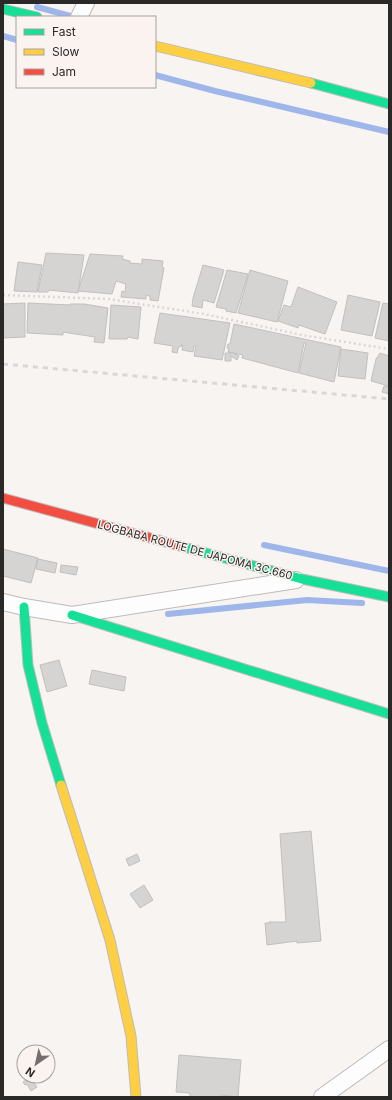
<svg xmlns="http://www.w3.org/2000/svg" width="392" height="1100" font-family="Inter,sans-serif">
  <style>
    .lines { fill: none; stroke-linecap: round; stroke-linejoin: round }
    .stream { stroke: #9eb6ea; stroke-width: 6 }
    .building { fill: #d6d4d2; stroke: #c2bfbe }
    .street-casing { stroke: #bebbba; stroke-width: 18 }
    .fast-casing { stroke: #bebbba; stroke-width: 11 }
    .slow-casing { stroke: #bebbba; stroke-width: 11 }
    .jam-casing { stroke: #bebbba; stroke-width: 11 }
    .path { stroke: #d9d8d8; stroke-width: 2.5; stroke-dasharray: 2 3; stroke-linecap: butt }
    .street { stroke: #fefdfd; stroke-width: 16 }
    .fast { stroke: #16e098; stroke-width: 9 }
    .slow { stroke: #ffcf43; stroke-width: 9 }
    .jam { stroke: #f24e42; stroke-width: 9 }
    .rail { stroke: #d9d7d7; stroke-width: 3; stroke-dasharray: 5 5; stroke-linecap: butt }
    .labels { text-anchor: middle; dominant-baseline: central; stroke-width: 3; stroke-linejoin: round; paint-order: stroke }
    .street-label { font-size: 11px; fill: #2b2928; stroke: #faf3f0 }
  </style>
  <rect width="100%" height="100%" fill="#f8f4f2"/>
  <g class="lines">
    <g class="stream">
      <path d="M 37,7 L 74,17"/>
      <path d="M 3,36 L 17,40"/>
      <path d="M 155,75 L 215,91 L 389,132"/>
      <path d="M 264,545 L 389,571"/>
      <path d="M 168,614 L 307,600 L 362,603"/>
    </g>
  </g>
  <g class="building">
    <path d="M 46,253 L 84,255 L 78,293 L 49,290 L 48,292 L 38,292 Z"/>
    <path d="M 90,254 L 123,256 L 122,259 L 130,261 L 130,263 L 142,264 L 142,259 L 163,261 L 162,267 L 164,268 L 158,301 L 150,300 L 150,296 L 146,295 L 146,299 L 121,297 L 122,291 L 125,292 L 126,284 L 116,281 L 112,294 L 78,291 Z"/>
    <path d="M 18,262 L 42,265 L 37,292 L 14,291 Z"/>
    <path d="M 203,265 L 224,270 L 214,303 L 203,300 L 202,308 L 192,306 L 193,298 Z"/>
    <path d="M 227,270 L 248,274 L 236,313 L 226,311 L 226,309 L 216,307 Z"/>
    <path d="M 250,270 L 288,281 L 277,322 L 238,313 Z"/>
    <path d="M 298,287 L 337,302 L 325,334 L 299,325 L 298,328 L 278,321 L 284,305 L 291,307 Z"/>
    <path d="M 348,295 L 380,302 L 372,336 L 341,330 Z"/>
    <path d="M 25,303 L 25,337 L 3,338 L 3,304 Z"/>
    <path d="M 28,303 L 70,305 L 70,304 L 84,304 L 108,308 L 104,343 L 94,342 L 95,337 L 69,333 L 63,332 L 63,335 L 27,333 Z"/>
    <path d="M 383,303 L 389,304 L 389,303 L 389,341 L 375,338 Z"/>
    <path d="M 111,305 L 141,307 L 138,339 L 128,337 L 127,339 L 109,339 Z"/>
    <path d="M 160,313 L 230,323 L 222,360 L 194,356 L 196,346 L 194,346 L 193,352 L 182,350 L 183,345 L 182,344 L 181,347 L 179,346 L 177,353 L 172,352 L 173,346 L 154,343 Z"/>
    <path d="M 234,324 L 341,347 L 334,382 L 299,373 L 306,343 L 304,343 L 298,373 L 242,358 L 243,355 L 228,352 L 229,348 L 227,348 L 228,344 L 230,344 Z"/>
    <path d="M 341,349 L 368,353 L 365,379 L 338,376 Z"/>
    <path d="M 225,353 L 234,353 L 239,356 L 237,360 L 231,356 L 231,361 L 225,361 Z"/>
    <path d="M 380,353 L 389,356 L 389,386 L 371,381 L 376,359 Z"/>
    <path d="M 384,386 L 389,387 L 389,394 L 382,392 Z"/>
    <path d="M 3,549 L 38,558 L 31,583 L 3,576 Z"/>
    <path d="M 38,559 L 57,563 L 55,573 L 36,569 Z"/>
    <path d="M 61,565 L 78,567 L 76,575 L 60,572 Z"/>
    <path d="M 59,660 L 67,686 L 47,692 L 40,665 Z"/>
    <path d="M 92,670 L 126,677 L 124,691 L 89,684 Z"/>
    <path d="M 311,831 L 321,941 L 297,943 L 297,941 L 267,945 L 265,923 L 269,923 L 269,922 L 286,922 L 280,834 Z"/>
    <path d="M 137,854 L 140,861 L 129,866 L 126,859 Z"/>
    <path d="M 144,885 L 153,900 L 140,908 L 130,894 Z"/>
    <path d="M 179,1055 L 241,1060 L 238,1097 L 220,1095 L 220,1097 L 190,1097 L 190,1093 L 176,1092 Z"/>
    <path d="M 31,1079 L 37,1087 L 31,1091 L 27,1084 L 25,1085 L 23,1082 L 26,1080 L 27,1082 Z"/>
  </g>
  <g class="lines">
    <defs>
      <g id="street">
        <path d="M 79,17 L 86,3"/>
        <path d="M 3,602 L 24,607 L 72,615 L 296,580"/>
        <path d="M 322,1097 L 389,1049"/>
      </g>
      <g id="fast">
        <path d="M 3,9 L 37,17"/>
        <path d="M 311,83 L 389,104"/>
        <path d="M 180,546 L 302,579 L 389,597"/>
        <path d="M 24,607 L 28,665 L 42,723 L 61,785"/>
        <path d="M 72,615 L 389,714"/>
      </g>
      <g id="slow">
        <path d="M 155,46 L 311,83"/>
        <path d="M 61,785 L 110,940 L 131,1036 L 136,1097"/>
      </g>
      <path id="jam" d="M 3,498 L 180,546"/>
    </defs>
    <use href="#street" class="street-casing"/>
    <use href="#fast" class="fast-casing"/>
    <use href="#slow" class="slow-casing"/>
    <use href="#jam" class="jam-casing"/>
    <path class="path" d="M 3,295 L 108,299 L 204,314 L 302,335 L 389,349"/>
    <use href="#street" class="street"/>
    <use href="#fast" class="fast"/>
    <use href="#slow" class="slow"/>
    <use href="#jam" class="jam"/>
    <path class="rail" d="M 3,364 L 389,399"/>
  </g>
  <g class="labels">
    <g class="street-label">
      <text transform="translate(195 550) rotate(15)">LOGBABA ROUTE DE JAPOMA 3C.660</text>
    </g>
  </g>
  <rect width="392" height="1100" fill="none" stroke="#2b2928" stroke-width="8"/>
  <rect x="16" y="16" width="140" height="72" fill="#faf3f0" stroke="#a7a2a0"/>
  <rect x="24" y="29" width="20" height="6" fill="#16e098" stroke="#a7a2a0"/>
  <text x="52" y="36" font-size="12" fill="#2b2928">Fast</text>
  <rect x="24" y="49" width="20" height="6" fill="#ffcf43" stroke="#a7a2a0"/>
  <text x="52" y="56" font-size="12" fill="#2b2928">Slow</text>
  <rect x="24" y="69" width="20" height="6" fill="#f24e42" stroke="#a7a2a0"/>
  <text x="52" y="76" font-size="12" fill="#2b2928">Jam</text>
  <g transform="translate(36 1064) rotate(214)"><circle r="19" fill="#faf3f0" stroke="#a7a2a0"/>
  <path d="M0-3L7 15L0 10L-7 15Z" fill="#73706f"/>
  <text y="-6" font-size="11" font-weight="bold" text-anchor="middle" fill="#2b2928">N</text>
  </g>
</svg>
